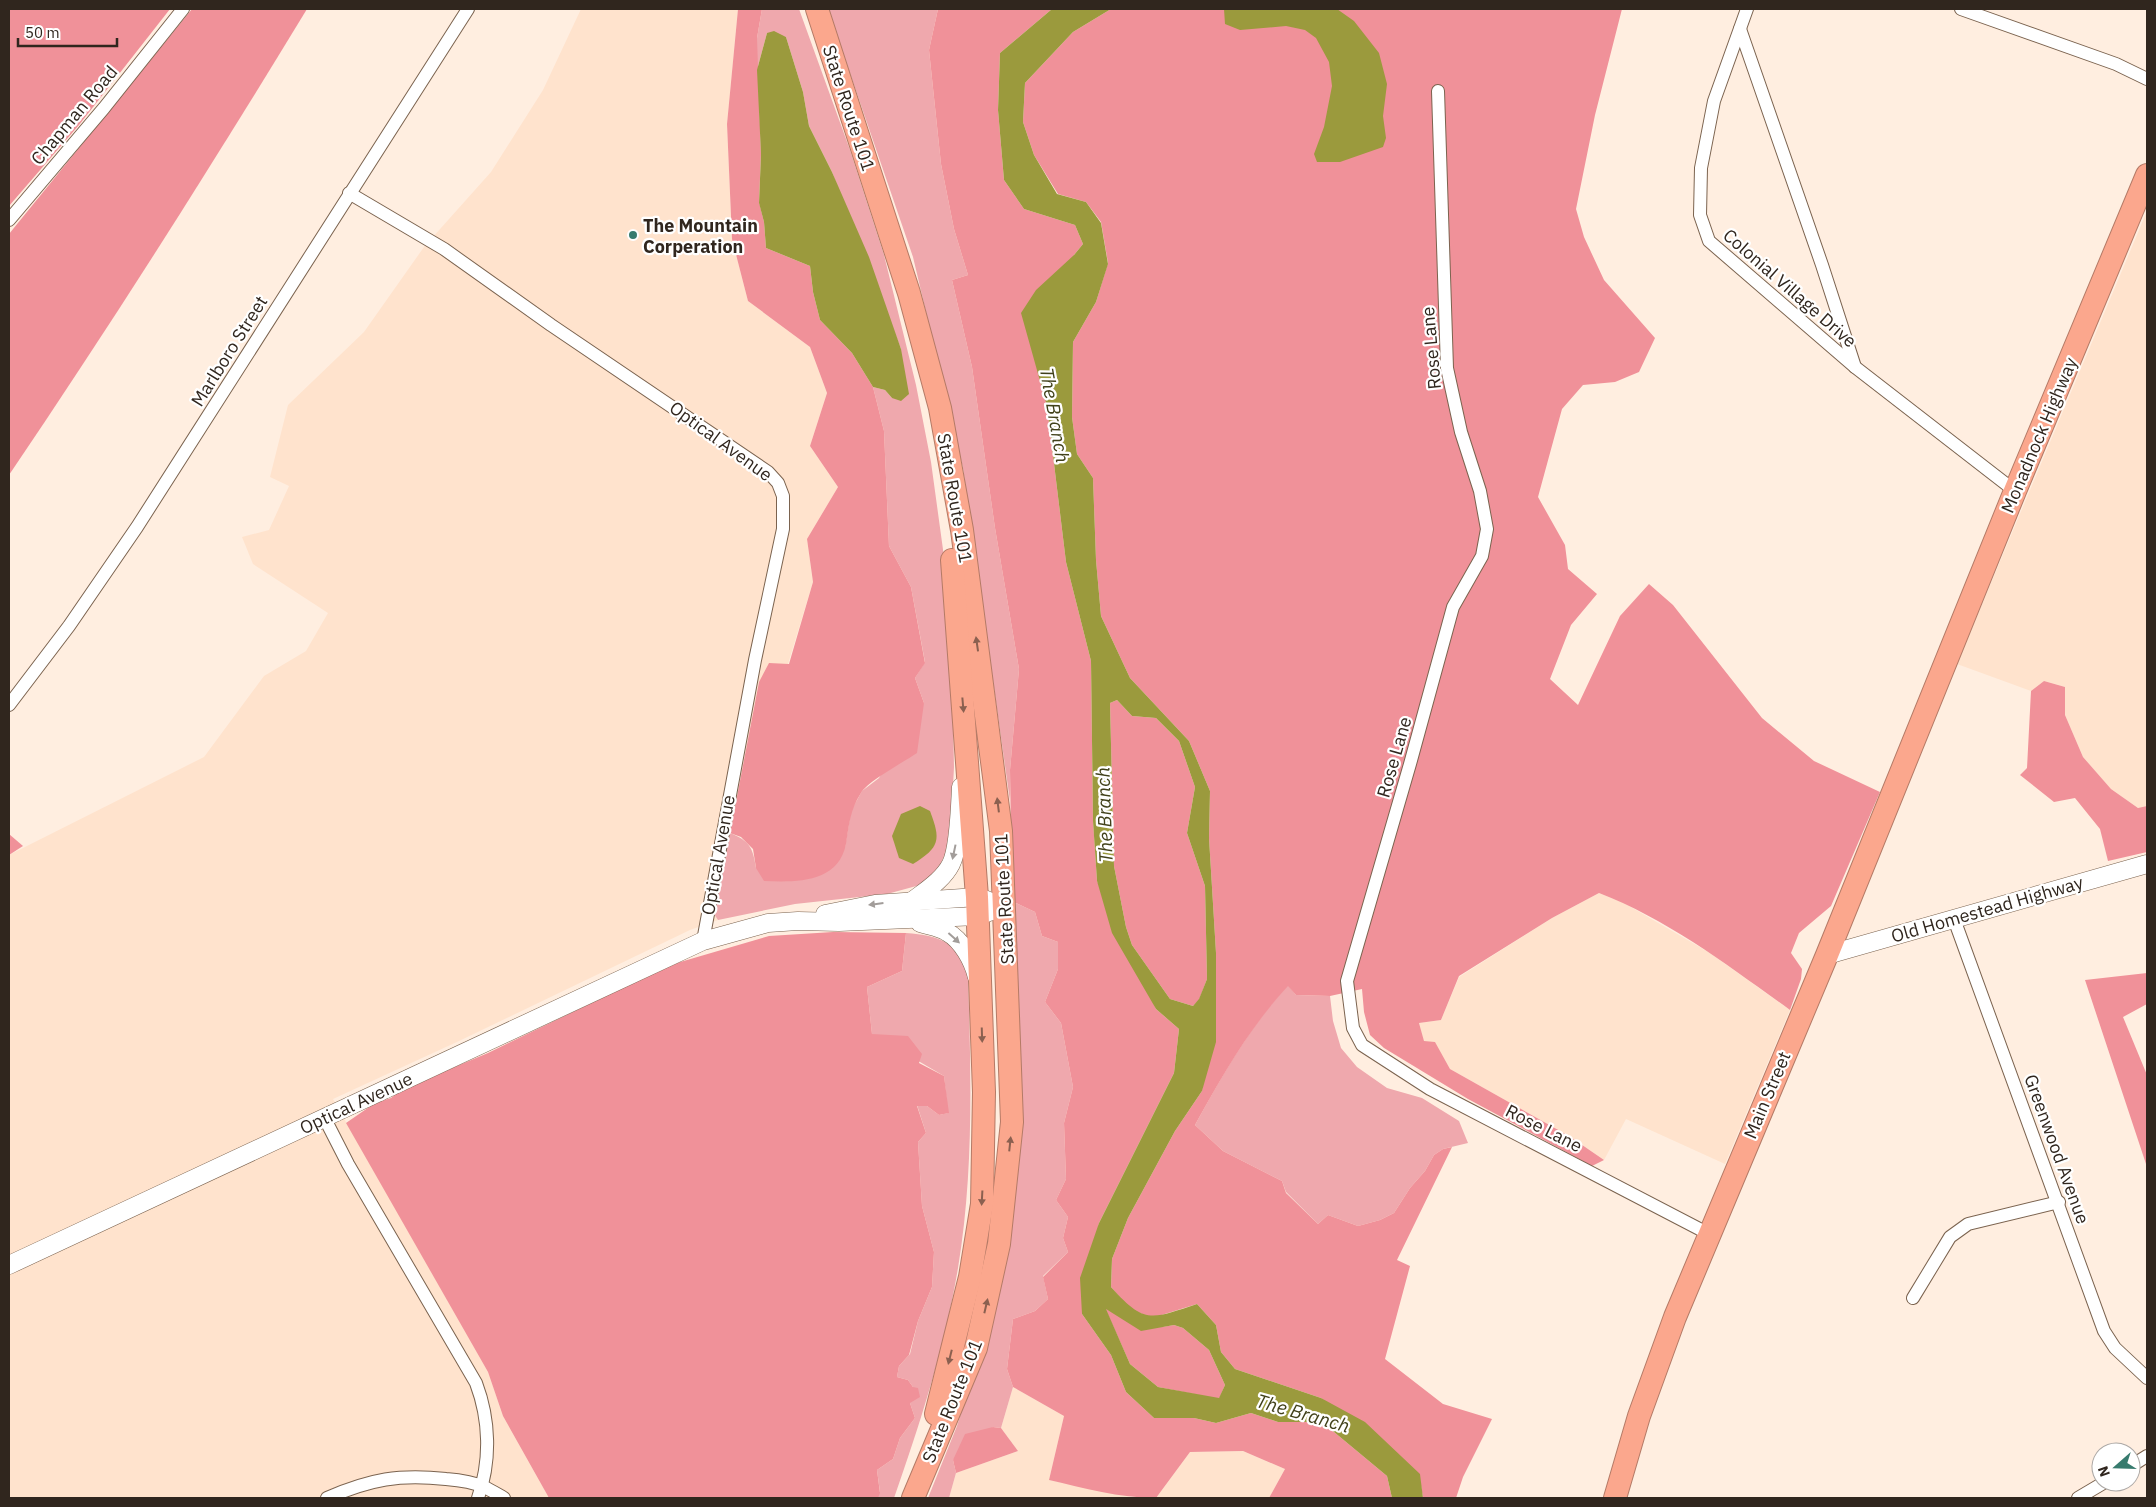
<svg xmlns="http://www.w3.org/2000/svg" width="2156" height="1507" font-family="'IBM Plex Sans',sans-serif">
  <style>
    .built { fill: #ffe3cd }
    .green { fill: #efa8ad }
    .forest { fill: #f09199 }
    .water { fill: #9b9a3d; fill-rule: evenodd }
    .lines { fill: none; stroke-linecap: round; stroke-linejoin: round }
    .street-casing { stroke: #7b634f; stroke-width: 14 }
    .secondary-casing { stroke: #7b634f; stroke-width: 19 }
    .highway-casing { stroke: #b47a66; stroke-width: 24 }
    .street { stroke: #fff; stroke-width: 12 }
    .secondary { stroke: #fff; stroke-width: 18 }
    .highway { stroke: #fba78d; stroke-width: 22 }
    .oneway { fill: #8b6050 }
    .oneway2 { fill: #a29d9a }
    .poi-dot { fill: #377b6e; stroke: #fff; stroke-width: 2 }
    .labels { text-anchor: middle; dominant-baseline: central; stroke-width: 4.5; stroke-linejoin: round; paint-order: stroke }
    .street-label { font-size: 18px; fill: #30261e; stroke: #fff }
    .poi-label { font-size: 18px; font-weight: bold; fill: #30261e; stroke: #fff; text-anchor: start }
    .water-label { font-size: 19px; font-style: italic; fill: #41411a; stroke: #fff }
  </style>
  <rect width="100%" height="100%" fill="#ffeee0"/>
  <g class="built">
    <path d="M 581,9 L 738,9 L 727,124 L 732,239 L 748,301 L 810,347 L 827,393 L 810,446 L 838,487 L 807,539 L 813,582 L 788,664 L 759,682 L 714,914 L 718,920 L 690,930 L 459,1041 L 333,1099 L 488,1372 L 503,1416 L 549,1498 L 9,1498 L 9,855 L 204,757 L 264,676 L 306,651 L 328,613 L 253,564 L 242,537 L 269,530 L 289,486 L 270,477 L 288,405 L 364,332 L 424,247 L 491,172 L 543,90 Z"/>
    <path d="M 2147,211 L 2147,806 L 2138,808 L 2111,789 L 2083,757 L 2065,715 L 2065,687 L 2044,681 L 2031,691 L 1957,664 Z"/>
    <path d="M 1599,893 L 1624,903 L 1710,953 L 1790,1010 L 1725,1164 L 1626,1119 L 1604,1160 L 1569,1136 L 1450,1069 L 1435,1043 L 1424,1042 L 1419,1023 L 1441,1020 L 1459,977 L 1552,918 Z"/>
    <path d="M 1013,1387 L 1064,1416 L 1049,1480 L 1136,1498 L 949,1498 L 956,1473 L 1018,1451 L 1001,1428 Z"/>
    <path d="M 1243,1451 L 1285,1469 L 1269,1498 L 1156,1498 L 1190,1452 Z"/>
  </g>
  <g class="green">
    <path d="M 762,9 L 799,9 L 850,150 L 884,255 L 916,385 L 931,462 L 948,586 L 952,667 L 954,767 L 950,844 L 938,869 L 920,885 L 887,894 L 795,904 L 718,920 L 714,914 L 730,833 C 750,841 753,848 756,868 L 845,847 L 851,811 L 862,791 L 879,778 L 924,703 L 915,678 L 925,662 L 911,587 L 889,546 L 884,431 L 873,387 L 885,390 L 892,398 L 901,349 L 832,172 L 809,126 L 803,92 L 786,37 L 767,33 L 757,70 L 757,38 Z"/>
    <path d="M 828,9 L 938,9 L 929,50 L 941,164 L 954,229 L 968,275 L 952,280 L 972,367 L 995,528 L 1019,669 L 1010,770 L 1010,801 L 963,468 L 913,257 Z"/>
    <path d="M 1016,903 L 1035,912 L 1042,936 L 1058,942 L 1058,969 L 1045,1002 L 1061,1023 L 1073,1087 L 1064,1123 L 1066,1179 L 1056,1200 L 1068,1217 L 1063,1238 L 1068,1252 L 1043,1276 L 1048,1299 L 1035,1311 L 1013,1319 L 1007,1369 L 1013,1387 L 1001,1428 L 993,1427 L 953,1460 L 956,1473 L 949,1498 L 928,1498 L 957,1426 L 986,1332 L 1008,1229 L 1012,905 Z"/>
    <path d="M 906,933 C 940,936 958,941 968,976 C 971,1074 974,1171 958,1268 C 945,1346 920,1424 894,1498 L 769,1498 L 880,1492 L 877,1470 L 893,1459 L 900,1438 L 915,1418 L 910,1403 L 913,1387 L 908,1380 L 897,1377 L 899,1366 L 910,1354 L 918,1321 L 932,1287 L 934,1252 L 922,1206 L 918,1142 L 926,1133 L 917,1105 L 927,1106 L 939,1115 L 948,1113 L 944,1076 L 872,1034 L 867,987 L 902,971 Z"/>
    <path d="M 1288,985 L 1296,995 L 1330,996 L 1333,1021 L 1341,1048 L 1357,1067 L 1387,1088 L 1422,1098 L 1459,1121 L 1468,1143 L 1443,1149 L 1434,1155 L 1425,1171 L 1410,1188 L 1394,1213 L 1380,1220 L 1358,1226 L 1328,1215 L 1318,1224 L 1286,1192 L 1282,1181 L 1223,1151 L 1195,1125 C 1222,1076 1250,1026 1288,985 Z"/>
  </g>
  <g class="forest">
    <path d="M 9,9 L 170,9 L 79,125 L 9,206 Z"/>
    <path d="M 192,9 L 307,9 C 211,167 112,323 9,475 L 9,234 Z"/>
    <path d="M 738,9 L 762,9 L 757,38 L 761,154 L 759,202 L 764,222 L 766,248 L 810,266 L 813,292 L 820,320 L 852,353 L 873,387 L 884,431 L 889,546 L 911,587 L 925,663 L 915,678 L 924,703 L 917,753 C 904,762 868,781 861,793 C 850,810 849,825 846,844 C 838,884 795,882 764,881 L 756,868 L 753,849 L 741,837 L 730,833 L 759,682 L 769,663 L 789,664 L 813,582 L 807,539 L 838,487 L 810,446 L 827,393 L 810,347 L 748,301 L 732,239 L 727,124 Z"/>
    <path d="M 938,9 L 1052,9 L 1000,53 L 998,110 L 1004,180 L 1024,209 L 1075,225 L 1083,244 L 1074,255 L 1047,406 L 1066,562 L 1091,661 L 1093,820 L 1097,881 L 1156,1009 L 1179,1029 L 1174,1073 L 1099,1223 L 1082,1314 L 1111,1355 L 1126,1392 L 1154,1418 L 1194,1418 L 1216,1423 L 1251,1413 L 1278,1422 L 1322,1422 L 1387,1476 L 1392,1498 L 1269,1498 L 1285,1469 L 1243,1451 L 1190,1452 L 1156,1498 C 1119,1498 1084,1488 1049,1480 L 1064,1416 L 1013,1387 L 1007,1369 L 1013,1319 L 1035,1311 L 1048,1299 L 1043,1277 L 1068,1252 L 1063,1238 L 1068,1217 L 1056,1200 L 1066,1179 L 1064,1123 L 1073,1087 L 1061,1023 L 1045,1002 L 1058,969 L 1058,942 L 1042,936 L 1035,912 L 1016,903 L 1012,905 L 1010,770 L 1019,669 L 995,528 L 972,367 L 952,280 L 968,275 L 954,229 L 941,164 L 929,50 Z"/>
    <path d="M 1111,9 L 1622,9 L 1595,115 L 1576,209 L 1584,237 L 1604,280 L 1655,338 L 1639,372 L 1615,382 L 1583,385 L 1562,409 L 1538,497 L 1565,545 L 1568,569 L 1597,594 L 1571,625 L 1550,679 L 1578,705 L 1620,616 L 1649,584 L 1673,605 L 1762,718 L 1814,761 L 1880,792 L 1831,906 L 1799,933 L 1791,953 L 1802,969 L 1801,979 L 1790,1010 C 1730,967 1669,920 1599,893 L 1552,918 L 1459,976 L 1441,1020 L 1419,1023 L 1424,1041 L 1435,1042 L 1450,1069 L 1569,1136 L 1604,1160 L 1592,1166 L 1468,1099 L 1384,1048 L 1370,1035 L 1364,1012 L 1362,989 L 1330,996 L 1296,995 L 1288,986 C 1250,1027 1222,1076 1195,1125 L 1223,1151 L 1282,1181 L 1286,1193 L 1318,1224 L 1328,1215 L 1358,1226 L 1380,1220 L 1394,1213 L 1410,1188 L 1425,1171 L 1434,1155 L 1443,1149 L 1452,1147 L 1397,1260 L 1410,1266 L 1385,1359 L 1443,1404 L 1492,1419 L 1463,1477 L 1456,1498 L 1423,1498 L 1419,1474 L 1321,1398 L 1235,1369 L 1221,1352 L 1216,1325 L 1197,1304 L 1152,1318 L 1130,1309 L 1111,1287 L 1112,1259 L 1128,1218 L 1175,1131 L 1202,1091 L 1216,953 L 1209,838 L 1210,791 L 1189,741 L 1130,678 L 1101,616 L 1096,560 L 1093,478 L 1077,454 L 1072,417 L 1073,342 L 1096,302 L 1108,263 L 1101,222 L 1086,202 L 1058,194 L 1034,155 L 1023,122 L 1025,83 L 1073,32 Z"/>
    <path d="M 2044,681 L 2065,687 L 2065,715 L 2083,757 L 2111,789 L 2138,808 L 2147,806 L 2147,852 L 2108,861 L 2100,829 L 2075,798 L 2054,802 L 2020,775 L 2027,768 L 2031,691 Z"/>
    <path d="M 1117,700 L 1132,716 L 1156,718 L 1179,741 L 1195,787 L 1187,833 L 1205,886 L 1207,979 L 1199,1000 L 1193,1006 L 1170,999 L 1132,945 L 1126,927 L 1114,866 L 1110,703 Z"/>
    <path d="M 9,834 L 23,846 L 9,855 Z"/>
    <path d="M 833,932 L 906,933 L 902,971 L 867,987 L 872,1034 L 908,1036 L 922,1054 L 919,1063 L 944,1076 L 949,1113 L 939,1115 L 927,1106 L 917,1106 L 926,1133 L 918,1142 L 922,1206 L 934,1252 L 932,1287 L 918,1321 L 909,1355 L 899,1366 L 897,1377 L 908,1380 L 913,1387 L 918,1388 L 920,1397 L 910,1403 L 915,1418 L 900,1438 L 893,1459 L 877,1470 L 880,1493 L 878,1498 L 549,1498 L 503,1416 L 488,1372 L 346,1123 L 375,1103 L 391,1098 L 402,1089 L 488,1053 L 670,965 L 769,936 Z"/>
    <path d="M 2147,973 L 2147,1004 L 2123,1017 L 2147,1075 L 2147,1167 L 2085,980 Z"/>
    <path d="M 1105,1308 L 1114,1313 L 1162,1327 L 1174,1325 L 1183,1328 L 1209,1350 L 1225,1385 L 1219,1399 L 1158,1387 L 1130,1364 Z"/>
    <path d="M 993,1427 L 1001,1428 L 1018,1451 L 956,1473 L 953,1460 L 965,1434 Z"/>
  </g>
  <g class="water">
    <path d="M 1052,9 L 1111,9 L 1073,32 L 1025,83 L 1023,122 L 1034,155 L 1057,194 L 1086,202 L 1101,223 L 1108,264 L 1096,302 L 1073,342 L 1072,417 L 1077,454 L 1093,478 L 1096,560 L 1101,616 L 1130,678 L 1189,741 L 1210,791 L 1209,838 L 1216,953 L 1216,1042 L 1202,1091 L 1175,1131 L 1128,1218 L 1112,1259 L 1111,1287 C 1145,1325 1151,1319 1197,1304 L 1216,1325 L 1221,1352 L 1235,1369 L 1321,1398 L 1365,1422 L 1420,1474 L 1423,1498 L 1392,1498 L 1387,1476 L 1322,1422 L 1278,1422 L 1251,1413 L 1216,1423 L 1194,1418 L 1154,1418 L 1126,1392 L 1111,1355 L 1082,1314 L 1080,1278 L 1099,1223 L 1174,1073 L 1179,1029 L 1156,1009 L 1112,933 L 1097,881 L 1093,821 L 1091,661 L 1066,562 L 1047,406 L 1021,313 L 1036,290 L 1074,255 L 1083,244 L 1075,225 L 1024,209 L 1004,180 L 998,110 L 1000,53 ZM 1117,700 L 1132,716 L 1156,718 L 1179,741 L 1195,787 L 1187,833 L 1205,886 L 1207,979 L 1199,999 L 1193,1006 L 1170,999 L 1132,945 L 1126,927 L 1114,866 L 1110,703 ZM 1106,1309 L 1141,1331 L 1174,1325 L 1183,1328 L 1209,1350 L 1225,1385 L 1219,1398 L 1158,1387 L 1130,1364 Z"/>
    <path d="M 1224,9 L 1337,9 L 1354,21 L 1379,53 L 1387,84 L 1383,116 L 1386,138 L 1383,147 L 1340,162 L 1317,162 L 1314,154 L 1324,127 L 1332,86 L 1329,62 L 1316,38 L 1305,30 L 1286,26 L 1240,30 L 1225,24 Z"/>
    <path d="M 774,31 L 786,37 L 803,92 L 809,126 L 832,172 L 869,257 L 901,349 L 909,394 L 901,401 L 892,398 L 885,390 L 873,387 L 852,353 L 820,320 L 813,292 L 810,266 L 766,248 L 764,222 L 759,203 L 761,154 L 757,70 L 767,33 Z"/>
    <path d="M 920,806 L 930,811 C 941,840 940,847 913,864 L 899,858 L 892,836 L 901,814 Z"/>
  </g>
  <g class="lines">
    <defs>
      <g id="street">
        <path d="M 1747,9 L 1714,101 L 1701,168 L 1700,215 L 1709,241 L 1855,367 L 2015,491"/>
        <path d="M 1961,9 L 2116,64 L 2147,79"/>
        <path d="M 1740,29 L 1822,265 L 1855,367"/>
        <path d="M 1438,91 L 1447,368 L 1461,432 L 1480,491 L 1487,529 L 1482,556 L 1453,607 L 1410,764 L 1347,981 L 1353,1028 L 1362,1045 L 1430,1089 L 1709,1234"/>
        <path d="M 349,193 L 444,249 L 551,325 L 768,472 L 778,483 L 783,496 L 783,529 L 755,660 L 703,941"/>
        <path d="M 9,220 L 104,108 L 183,9"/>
        <path d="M 9,705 L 69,626 L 137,527 L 468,9"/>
        <path d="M 1954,919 L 2104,1331 L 2115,1348 L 2147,1378"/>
        <path d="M 324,1117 L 348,1164 L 476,1383 C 490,1420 491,1461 478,1498"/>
        <path d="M 1913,1298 L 1950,1237 L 1968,1224 L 2059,1202"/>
        <path d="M 2131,1466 L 2147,1456"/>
        <path d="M 327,1498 C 371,1479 399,1474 446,1479 C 458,1480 473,1482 484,1487 C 491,1490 497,1494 504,1498"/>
        <path d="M 2078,1498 L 2105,1482"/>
      </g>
      <g id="secondary">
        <path d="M 911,902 C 925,891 943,880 951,864 C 959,848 960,806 961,787"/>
        <path d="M 825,914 L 875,904 L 977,897 L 987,900"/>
        <path d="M 920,923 C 929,926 939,927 947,932 C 962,940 973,961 977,977"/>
        <path d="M 1827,955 L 2147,864"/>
        <path d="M 9,1265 L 703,941 L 768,923 L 798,921 L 839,922 L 978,916 L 1005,906"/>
      </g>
      <g id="highway">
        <path d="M 817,9 L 909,293 L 940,408 L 962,530 L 1001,831 L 1012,1122 L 999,1244 L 976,1348 L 913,1498"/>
        <path d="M 936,1414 L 970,1277 L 982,1204 L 984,1092 L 977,897 L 952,560"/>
        <path d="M 1615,1498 L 1639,1416 L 1675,1317 L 1827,955 L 2015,491 L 2147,175"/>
      </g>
    </defs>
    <use href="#street" class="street-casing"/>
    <use href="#secondary" class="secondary-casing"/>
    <use href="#highway" class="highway-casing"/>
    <use href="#street" class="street"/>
    <use href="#secondary" class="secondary"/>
    <use href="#highway" class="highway"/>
  </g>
  <defs><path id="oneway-solid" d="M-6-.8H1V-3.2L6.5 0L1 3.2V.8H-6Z" transform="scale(1.25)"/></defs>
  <g class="oneway">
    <use href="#oneway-solid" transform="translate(977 644) rotate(-98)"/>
    <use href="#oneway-solid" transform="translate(963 705) rotate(85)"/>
    <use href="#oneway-solid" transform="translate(998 805) rotate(-97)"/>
    <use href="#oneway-solid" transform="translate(982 1035) rotate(88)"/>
    <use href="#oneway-solid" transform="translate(1010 1144) rotate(-84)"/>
    <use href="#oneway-solid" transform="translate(982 1198) rotate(93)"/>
    <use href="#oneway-solid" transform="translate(986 1306) rotate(-77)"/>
    <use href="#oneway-solid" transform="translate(950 1357) rotate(104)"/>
  </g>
  <g class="oneway2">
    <use href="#oneway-solid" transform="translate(954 852) rotate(102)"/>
    <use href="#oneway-solid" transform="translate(876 904) rotate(173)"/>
    <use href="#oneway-solid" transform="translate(954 938) rotate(42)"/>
  </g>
  <circle class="poi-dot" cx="633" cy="235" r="5"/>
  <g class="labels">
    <g class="street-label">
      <text transform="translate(849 108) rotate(72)">State Route 101</text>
      <text transform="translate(74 115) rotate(-50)">Chapman Road</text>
      <text transform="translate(1790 288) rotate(41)">Colonial Village Drive</text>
      <text transform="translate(1431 348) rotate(-95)">Rose Lane</text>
      <text transform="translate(229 351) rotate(-58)">Marlboro Street</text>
      <text transform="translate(2039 435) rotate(-67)">Monadnock Highway</text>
      <text transform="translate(721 441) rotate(36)">Optical Avenue</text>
      <text transform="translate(955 498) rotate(80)">State Route 101</text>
      <text transform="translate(1394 757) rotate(-74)">Rose Lane</text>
      <text transform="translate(718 855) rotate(-80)">Optical Avenue</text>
      <text transform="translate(1004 899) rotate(-93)">State Route 101</text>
      <text transform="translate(1987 909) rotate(-16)">Old Homestead Highway</text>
      <text transform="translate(1767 1095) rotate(-67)">Main Street</text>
      <text transform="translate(356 1103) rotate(-25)">Optical Avenue</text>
      <text transform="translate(1544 1128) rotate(27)">Rose Lane</text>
      <text transform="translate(2057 1149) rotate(70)">Greenwood Avenue</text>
      <text transform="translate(952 1401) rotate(-68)">State Route 101</text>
    </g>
    <g class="poi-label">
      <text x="643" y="225">The Mountain<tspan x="643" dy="21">Corperation</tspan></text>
    </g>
    <g class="water-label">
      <text transform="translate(1055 415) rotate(80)">The Branch</text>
      <text transform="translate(1104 815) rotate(-92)">The Branch</text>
      <text transform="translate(1303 1413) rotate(16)">The Branch</text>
    </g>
  </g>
  <rect width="2156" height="1507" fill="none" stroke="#30261e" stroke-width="20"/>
  <g transform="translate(2116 1467) rotate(250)"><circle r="24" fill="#ffffff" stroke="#aca8a5"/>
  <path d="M0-4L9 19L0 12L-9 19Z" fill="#377b6e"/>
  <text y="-8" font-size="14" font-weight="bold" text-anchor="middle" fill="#30261e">N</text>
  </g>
  <path d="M18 38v8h99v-8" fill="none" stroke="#30261e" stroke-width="2.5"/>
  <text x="25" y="38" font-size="15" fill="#30261e" stroke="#ffffff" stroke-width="4" paint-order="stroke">50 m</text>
</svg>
